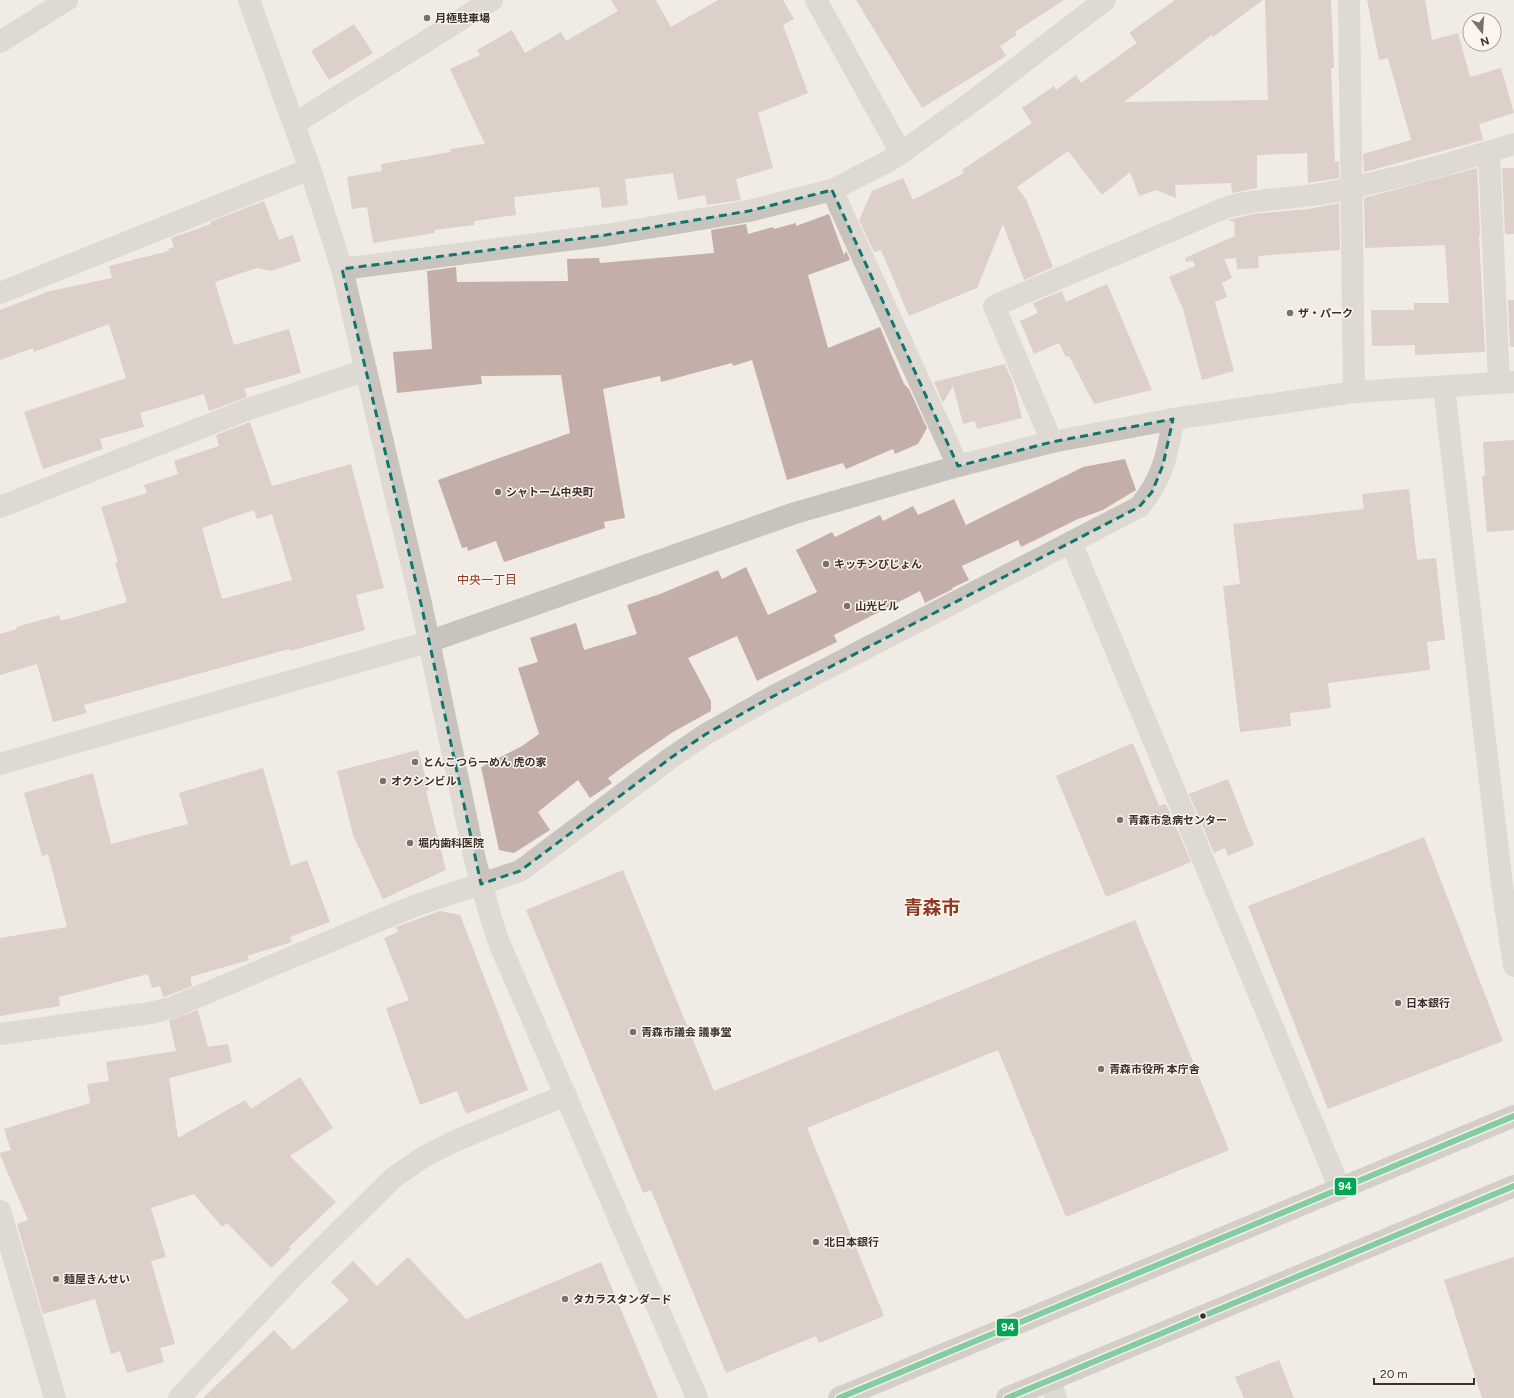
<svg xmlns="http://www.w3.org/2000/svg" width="1514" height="1398" font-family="Figtree,'Noto Sans JP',sans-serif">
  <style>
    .building { fill: #c3afa7; fill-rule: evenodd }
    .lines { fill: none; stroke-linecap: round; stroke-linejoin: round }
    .minor { stroke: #c9c3be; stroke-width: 22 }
    .highway { stroke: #afaaa4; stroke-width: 22 }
    .bus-1-casing { stroke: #fbf5ee; stroke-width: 9 }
    .bus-1 { stroke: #00a651; stroke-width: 6 }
    .marked { fill: none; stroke: #0f766e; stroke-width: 3; stroke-dasharray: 8 5; stroke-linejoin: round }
    .poi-dot { fill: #7a716c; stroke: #fbf5ee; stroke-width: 1.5 }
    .bus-dot { fill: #3b302b; stroke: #fbf5ee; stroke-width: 1.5 }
    .labels { text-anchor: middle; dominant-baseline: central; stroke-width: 3; stroke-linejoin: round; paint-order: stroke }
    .poi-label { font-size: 11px; font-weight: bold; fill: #3b302b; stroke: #fbf5ee; text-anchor: start }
    .neighbourhood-label { font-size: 12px; fill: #8c3b22; stroke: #fbf5ee }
    .town-label { font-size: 19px; font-weight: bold; fill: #8c3b22; stroke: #fbf5ee }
    .line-badge { stroke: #fbf5ee; stroke-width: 1.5 }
    .badge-label { font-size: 11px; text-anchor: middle; font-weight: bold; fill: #fff }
  </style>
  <rect width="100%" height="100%" fill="#f0ebe5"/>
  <g class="building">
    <path d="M 611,0 L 656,0 L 671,27 L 718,0 L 783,0 L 794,19 L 783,25 L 808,93 L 758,113 L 773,168 L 736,179 L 741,200 L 707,205 L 705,195 L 678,200 L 673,173 L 625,179 L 628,205 L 602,208 L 599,187 L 514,197 L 516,215 L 474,221 L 474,225 L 434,230 L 435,233 L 373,243 L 367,207 L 352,209 L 347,177 L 382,171 L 381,164 L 451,152 L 450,149 L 485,144 L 450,69 L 480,55 L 477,50 L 512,30 L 525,53 L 561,32 L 566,41 L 618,11 Z"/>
    <path d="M 856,0 L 1064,0 L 1015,32 L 1017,35 L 1000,46 L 1006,56 L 922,108 Z"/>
    <path d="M 1175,0 L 1263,0 L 1213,37 L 1212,35 L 1124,102 L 1268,100 L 1265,0 L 1331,0 L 1334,68 L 1331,68 L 1335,162 L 1339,161 L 1339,178 L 1308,183 L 1307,153 L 1257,155 L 1257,188 L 1232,193 L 1231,183 L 1175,185 L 1176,198 L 1156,190 L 1139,196 L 1130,172 L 1102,195 L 1068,151 L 1017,187 L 1027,201 L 1053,267 L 1024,280 L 1003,224 L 977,288 L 909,316 L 881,250 L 874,252 L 859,220 L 872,191 L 903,178 L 913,200 L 964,173 L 962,170 L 1032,123 L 1022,108 L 1054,86 L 1056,90 L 1076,75 L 1081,83 L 1137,43 L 1129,33 Z"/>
    <path d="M 1367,0 L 1425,0 L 1432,40 L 1458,33 L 1470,77 L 1501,68 L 1514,113 L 1479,124 L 1483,140 L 1364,172 L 1363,154 L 1411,140 L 1388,58 L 1379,60 Z"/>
    <path d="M 354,24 L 373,53 L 329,80 L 311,51 Z"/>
    <path d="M 1477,168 L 1480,235 L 1479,235 L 1485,352 L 1415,355 L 1415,345 L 1372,346 L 1371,310 L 1414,310 L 1414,303 L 1449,303 L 1445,245 L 1365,248 L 1364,198 Z"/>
    <path d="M 1502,168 L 1514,168 L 1514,234 L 1505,234 Z"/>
    <path d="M 264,201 L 279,240 L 293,235 L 301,261 L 271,271 L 257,268 L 215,282 L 234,345 L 289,329 L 301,373 L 244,389 L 247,397 L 209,411 L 204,394 L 140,413 L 144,427 L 100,439 L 103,449 L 43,469 L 24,412 L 126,378 L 109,324 L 34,352 L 33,348 L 0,360 L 0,310 L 50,291 L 112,278 L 109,266 L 169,251 L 168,249 L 174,247 L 171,238 L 211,224 L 210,222 Z"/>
    <path d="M 1339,203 L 1340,250 L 1258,256 L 1259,268 L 1237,269 L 1236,258 L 1224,259 L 1232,278 L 1222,283 L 1227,297 L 1215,302 L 1234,371 L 1202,380 L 1183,309 L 1169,277 L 1195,266 L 1193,261 L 1186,262 L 1185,258 L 1235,236 L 1234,222 L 1228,220 L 1253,214 L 1309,209 Z"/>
    <path d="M 829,214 L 844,255 L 846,251 L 850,260 L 808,275 L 828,348 L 880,327 L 904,384 L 909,389 L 927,428 L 918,444 L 895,454 L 893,449 L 846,469 L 843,463 L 787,480 L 752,360 L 733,366 L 732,363 L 661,382 L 660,376 L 603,389 L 625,518 L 604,522 L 605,528 L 504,562 L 496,541 L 468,551 L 467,547 L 462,548 L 438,480 L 570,433 L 561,375 L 481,376 L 482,384 L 397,393 L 393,352 L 432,349 L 427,271 L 456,267 L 457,282 L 568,281 L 567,259 L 599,258 L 600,263 L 714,253 L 711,230 L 746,224 L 748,234 L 773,227 L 774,229 L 796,223 L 796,226 Z"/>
    <path d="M 1107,284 L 1152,390 L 1094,404 L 1069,356 L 1066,357 L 1059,343 L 1034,354 L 1020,321 L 1038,313 L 1033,303 L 1062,291 L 1066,302 Z"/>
    <path d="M 1508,300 L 1514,300 L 1514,347 L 1510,347 Z"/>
    <path d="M 1005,364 L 1013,383 L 1022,418 L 977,429 L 975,421 L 963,424 L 953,386 L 943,403 L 934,382 Z"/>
    <path d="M 250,422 L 272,486 L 351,464 L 384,588 L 356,595 L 365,630 L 290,651 L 289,649 L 84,705 L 87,713 L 53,722 L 37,664 L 0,675 L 0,634 L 17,629 L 16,627 L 59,615 L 61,621 L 127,602 L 115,563 L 118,562 L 101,507 L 147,493 L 144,485 L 178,474 L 174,461 L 219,446 L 216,435 ZM 254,510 L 257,519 L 272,514 L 292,580 L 222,599 L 202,528 Z"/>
    <path d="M 1514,440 L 1514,530 L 1487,532 L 1482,476 L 1485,475 L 1483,442 Z"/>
    <path d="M 1125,459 L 1136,490 L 1103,510 L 1078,519 L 1021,547 L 1018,540 L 962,566 L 969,580 L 952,588 L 953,589 L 925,603 L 920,591 L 834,635 L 837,642 L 757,681 L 737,636 L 688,658 L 711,701 L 711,711 L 673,732 L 638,756 L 608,778 L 612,783 L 590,798 L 578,780 L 538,812 L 550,830 L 514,853 L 499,850 L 481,767 L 522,746 L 539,734 L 518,668 L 538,662 L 530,638 L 576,623 L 584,650 L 637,634 L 627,605 L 660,594 L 718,570 L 722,579 L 746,567 L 768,615 L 817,592 L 796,550 L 832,532 L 835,537 L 880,515 L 883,521 L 913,506 L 918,515 L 954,499 L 966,525 L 1083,467 Z"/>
    <path d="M 1409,489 L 1417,560 L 1436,558 L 1445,640 L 1427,642 L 1430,670 L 1328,683 L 1331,708 L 1290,713 L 1291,726 L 1240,732 L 1223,586 L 1240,584 L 1233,524 L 1364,509 L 1362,494 Z"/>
    <path d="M 1133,743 L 1159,806 L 1166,804 L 1191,862 L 1106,897 L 1056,776 Z"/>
    <path d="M 418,750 L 429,790 L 426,791 L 446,870 L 383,899 L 353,835 L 337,771 Z"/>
    <path d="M 263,768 L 291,866 L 307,860 L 330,922 L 290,937 L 292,942 L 247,956 L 249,960 L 190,977 L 192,986 L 167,996 L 163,997 L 160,986 L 152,988 L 148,974 L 59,997 L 60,1006 L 0,1016 L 0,938 L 67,927 L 48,854 L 42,856 L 24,793 L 93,773 L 111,844 L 188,824 L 179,793 Z"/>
    <path d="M 1228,779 L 1254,845 L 1228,856 L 1225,848 L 1214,853 L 1189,794 Z"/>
    <path d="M 1424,837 L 1503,1041 L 1328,1109 L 1248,906 Z"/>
    <path d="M 623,870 L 714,1091 L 1135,920 L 1229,1150 L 1066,1217 L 998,1050 L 807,1128 L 884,1316 L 819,1343 L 816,1336 L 726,1373 L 651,1190 L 643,1193 L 526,910 Z"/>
    <path d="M 440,911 L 460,915 L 528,1090 L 466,1114 L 457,1091 L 420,1105 L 386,1008 L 409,1000 L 384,938 L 398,932 L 396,927 Z"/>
    <path d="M 198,1010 L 208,1047 L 228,1044 L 232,1062 L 169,1078 L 178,1138 L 245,1100 L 251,1109 L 300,1077 L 333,1128 L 290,1156 L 336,1202 L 289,1247 L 291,1249 L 271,1268 L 227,1223 L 222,1227 L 194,1194 L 151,1208 L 166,1257 L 151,1261 L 175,1344 L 160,1348 L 164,1362 L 127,1373 L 120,1351 L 111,1354 L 95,1299 L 43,1314 L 17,1224 L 28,1220 L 0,1155 L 0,1153 L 11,1150 L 4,1129 L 90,1103 L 87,1084 L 109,1081 L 106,1062 L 176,1051 L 169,1021 Z"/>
    <path d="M 408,1257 L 466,1319 L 601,1262 L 658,1398 L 203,1398 L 274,1330 L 293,1350 L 349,1300 L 331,1282 L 353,1261 L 377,1286 Z"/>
    <path d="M 1514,1257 L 1514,1398 L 1482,1398 L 1444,1280 Z"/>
    <path d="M 1279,1360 L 1294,1398 L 1244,1398 L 1235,1377 Z"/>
  </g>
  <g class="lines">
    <g class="minor">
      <path d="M 249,0 L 310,169 L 342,269 L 422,608 L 475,860 L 492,922 L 500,945 L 697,1398"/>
      <path d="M 816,0 L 901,153"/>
      <path d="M 1349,0 L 1354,392"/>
      <path d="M 0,42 L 67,0"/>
      <path d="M 294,124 L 492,0"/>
      <path d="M 1489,152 L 1499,383"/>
      <path d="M 832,190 L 958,466"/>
      <path d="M 342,269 L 606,235 L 749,211 L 832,190 L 887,162 L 901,153 L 977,98 L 1105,0"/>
      <path d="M 0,293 L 310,169"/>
      <path d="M 1444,387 L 1502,885 L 1514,966"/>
      <path d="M 1052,442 L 994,306 L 1227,207 C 1259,198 1293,199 1326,193 C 1389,181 1453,163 1514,144"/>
      <path d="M 0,507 L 246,410 L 366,370"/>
      <path d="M 1071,542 L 1340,1189"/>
      <path d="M 0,764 L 428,642 L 795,513 L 958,466 L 1052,442 L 1173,419 L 1354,392 L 1514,382"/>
      <path d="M 0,1034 L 150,1013 L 171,1008 L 414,906 L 520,871 L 672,757 L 706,734 L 770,698 L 1139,507 C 1162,480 1168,454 1173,419"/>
      <path d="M 0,1211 L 55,1398"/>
      <path d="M 1050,1380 L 1056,1398"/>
      <path d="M 179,1398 L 293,1277 L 393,1178 L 425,1156 L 457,1140 L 566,1095"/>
    </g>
    <g class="highway">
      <path d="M 839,1398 L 1514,1116"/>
      <path d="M 1007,1398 L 1514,1186"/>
    </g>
    <defs>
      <g id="bus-1">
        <path d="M 839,1398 L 1514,1116"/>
        <path d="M 1007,1398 L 1514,1186"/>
      </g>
    </defs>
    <use href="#bus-1" class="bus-1-casing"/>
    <use href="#bus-1" class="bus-1"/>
  </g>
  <path d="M0 0H1514V1398H0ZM 832,190 L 958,466 L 1052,442 L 1173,419 L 1163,465 L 1152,492 L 1139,507 L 770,698 L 706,734 L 672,757 L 520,871 L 481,884 L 422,608 L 342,269 L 606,235 L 749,211 Z" fill="#f0ebe5" fill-opacity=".55" fill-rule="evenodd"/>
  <path class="marked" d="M 832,190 L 958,466 L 1052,442 L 1173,419 L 1163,465 L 1152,492 L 1139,507 L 770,698 L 706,734 L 672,757 L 520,871 L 481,884 L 422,608 L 342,269 L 606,235 L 749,211 Z"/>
  <g class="poi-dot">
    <circle cx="427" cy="18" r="4"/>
    <circle cx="1290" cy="313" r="4"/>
    <circle cx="498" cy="492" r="4"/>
    <circle cx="826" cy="564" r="4"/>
    <circle cx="847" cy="606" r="4"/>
    <circle cx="415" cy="762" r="4"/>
    <circle cx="383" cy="781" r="4"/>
    <circle cx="1120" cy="820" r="4"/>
    <circle cx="410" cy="843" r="4"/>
    <circle cx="1398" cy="1003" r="4"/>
    <circle cx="633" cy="1032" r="4"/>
    <circle cx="1101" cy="1069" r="4"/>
    <circle cx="816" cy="1242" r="4"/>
    <circle cx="56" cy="1279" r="4"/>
    <circle cx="565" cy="1299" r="4"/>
  </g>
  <circle class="bus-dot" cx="1203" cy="1316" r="3.5"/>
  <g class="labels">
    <g class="poi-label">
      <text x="435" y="18">月極駐車場</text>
      <text x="1298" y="313">ザ・パーク</text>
      <text x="506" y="492">シャトーム中央町</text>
      <text x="834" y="564">キッチンぴじょん</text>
      <text x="855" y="606">山光ビル</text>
      <text x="423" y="762">とんこつらーめん 虎の家</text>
      <text x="391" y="781">オクシンビル</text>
      <text x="1128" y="820">青森市急病センター</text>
      <text x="418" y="843">堀内歯科医院</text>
      <text x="1406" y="1003">日本銀行</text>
      <text x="641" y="1032">青森市議会 議事堂</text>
      <text x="1109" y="1069">青森市役所 本庁舎</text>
      <text x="824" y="1242">北日本銀行</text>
      <text x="64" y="1279">麺屋きんせい</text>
      <text x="573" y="1299">タカラスタンダード</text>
    </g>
    <g class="neighbourhood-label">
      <text x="487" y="580">中央一丁目</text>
    </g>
    <g class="town-label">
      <text x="932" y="907">青森市</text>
    </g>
  </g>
  <g class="line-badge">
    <rect x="1334" y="1177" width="23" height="19" rx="4" fill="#00a651"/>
    <rect x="996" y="1318" width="23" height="19" rx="4" fill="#00a651"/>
  </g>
  <g class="badge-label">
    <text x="1345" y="1190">94</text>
    <text x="1008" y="1331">94</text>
  </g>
  <g transform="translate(1482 32) rotate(163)"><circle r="19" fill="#fbf5ee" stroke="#aea6a0"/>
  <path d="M0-3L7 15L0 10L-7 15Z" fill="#7a716c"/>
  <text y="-6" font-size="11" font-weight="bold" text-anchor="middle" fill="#3b302b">N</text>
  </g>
  <path d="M1374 1378v6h100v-6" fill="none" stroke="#3b302b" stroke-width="2"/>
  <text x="1380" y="1378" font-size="12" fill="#3b302b" stroke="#fbf5ee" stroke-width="3" paint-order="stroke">20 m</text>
</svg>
